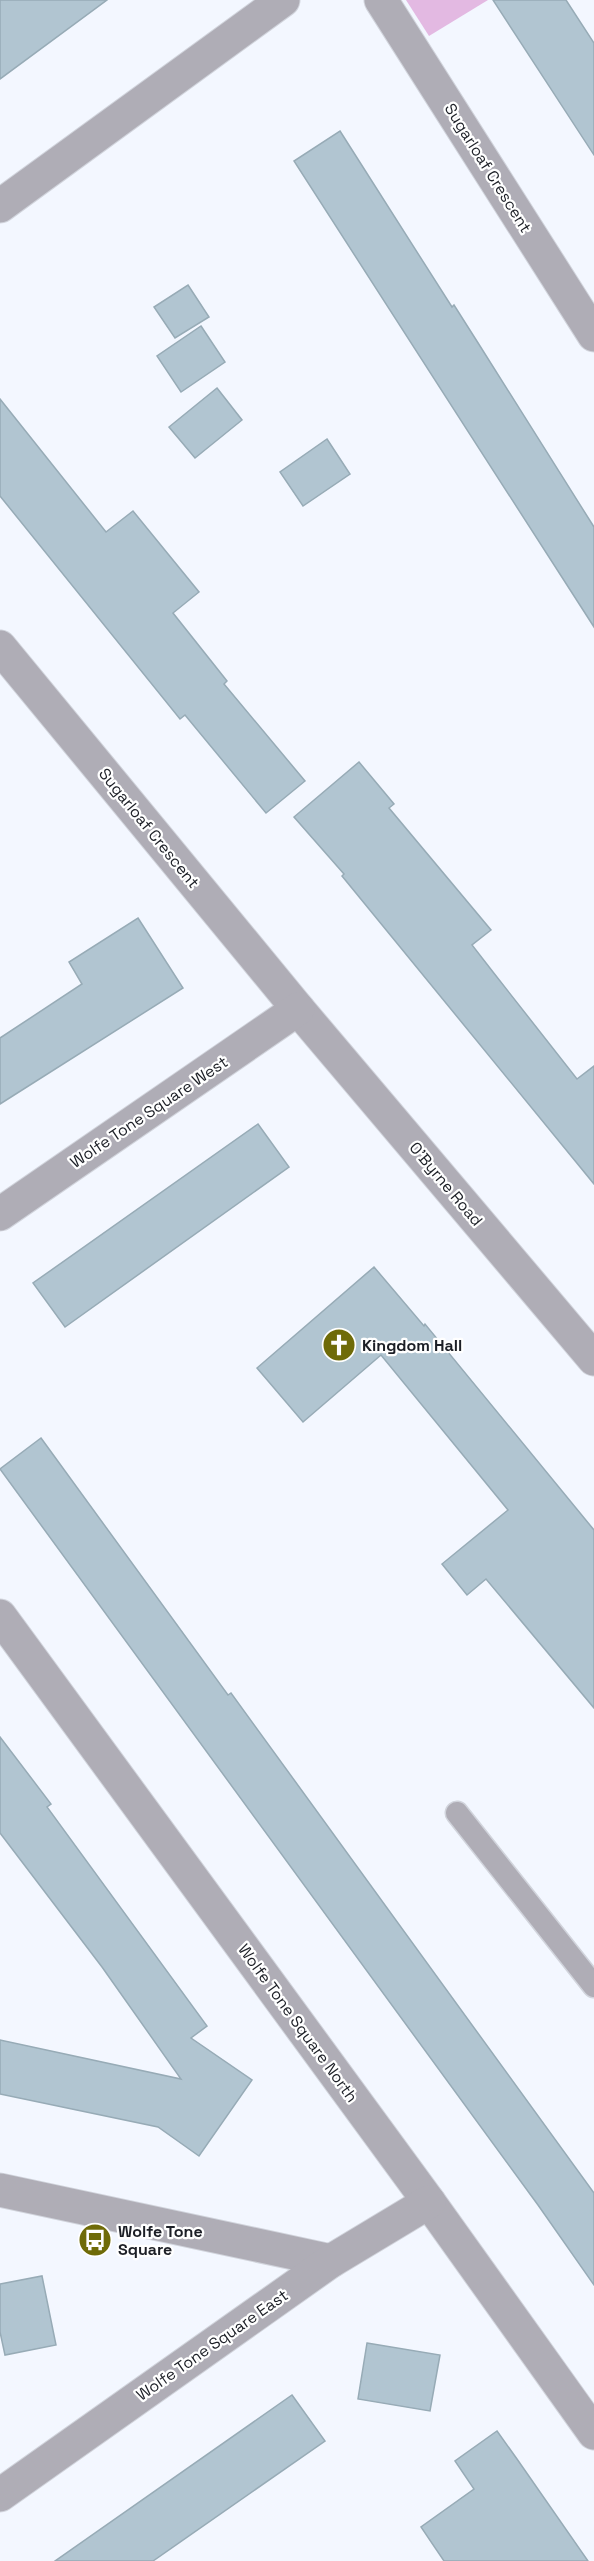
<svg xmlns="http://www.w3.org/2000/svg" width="594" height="2561" font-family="'Space Grotesk',sans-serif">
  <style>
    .green { fill: #e3b9e2 }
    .building { fill: #b1c5d1; stroke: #97abb6; stroke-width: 1.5 }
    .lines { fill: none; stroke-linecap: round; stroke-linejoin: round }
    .service-casing { stroke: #d1d4dc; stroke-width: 25 }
    .minor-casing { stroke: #d1d4dc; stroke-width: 35 }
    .service { stroke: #afadb6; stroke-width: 22 }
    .minor { stroke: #afadb6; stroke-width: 33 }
    .labels { text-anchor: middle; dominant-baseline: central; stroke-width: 4.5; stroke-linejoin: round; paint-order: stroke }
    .street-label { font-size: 16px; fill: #1c1f26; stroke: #fff }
    .poi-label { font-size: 16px; font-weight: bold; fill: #1c1f26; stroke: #fff; text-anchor: start }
  </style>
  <rect width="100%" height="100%" fill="#f3f7ff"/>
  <path class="green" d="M 406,0 L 488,0 L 429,36 Z"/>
  <g class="building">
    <path d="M 0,0 L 107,0 L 0,79 Z"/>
    <path d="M 493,0 L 566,0 L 594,43 L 594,155 Z"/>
    <path d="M 340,131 L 452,307 L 454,305 L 480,346 L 594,527 L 594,627 L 294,161 Z"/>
    <path d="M 188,285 L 209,317 L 175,338 L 154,307 Z"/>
    <path d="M 201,326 L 225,362 L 181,392 L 157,356 Z"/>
    <path d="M 217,388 L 242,420 L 195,458 L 169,427 Z"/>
    <path d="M 0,399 L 106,532 L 133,511 L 199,592 L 173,613 L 227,681 L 224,684 L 305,781 L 266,813 L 185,715 L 180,719 L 0,496 Z"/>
    <path d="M 327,439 L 350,474 L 303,506 L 280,472 Z"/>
    <path d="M 359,762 L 394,804 L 389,808 L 491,930 L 472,945 L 493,972 L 577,1079 L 594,1066 L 594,1184 L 342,876 L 344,874 L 294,817 Z"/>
    <path d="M 138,918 L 183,988 L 0,1104 L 0,1038 L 82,984 L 69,962 Z"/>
    <path d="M 258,1124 L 289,1167 L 65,1327 L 33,1283 Z"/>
    <path d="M 374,1267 L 424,1326 L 425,1324 L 594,1530 L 594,1708 L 486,1579 L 467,1595 L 442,1564 L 508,1510 L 381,1355 L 303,1422 L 257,1368 Z"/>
    <path d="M 41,1438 L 228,1695 L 231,1693 L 594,2193 L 594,2285 L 538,2205 L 0,1469 Z"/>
    <path d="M 0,1737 L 51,1804 L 47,1807 L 207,2026 L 191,2038 L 252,2080 L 199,2156 L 158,2127 L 0,2094 L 0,2040 L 181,2079 L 102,1967 L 0,1833 Z"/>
    <path d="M 42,2276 L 56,2345 L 5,2355 L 0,2332 L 0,2284 Z"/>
    <path d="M 367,2343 L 440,2355 L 430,2411 L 358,2399 Z"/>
    <path d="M 292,2395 L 325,2441 L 153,2561 L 55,2561 Z"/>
    <path d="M 497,2431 L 517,2459 L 588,2561 L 444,2561 L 421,2527 L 474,2489 L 455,2461 Z"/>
  </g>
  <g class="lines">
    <defs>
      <path id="service" d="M 457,1813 L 594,1986"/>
      <g id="minor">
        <path d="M 381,0 L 594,335"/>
        <path d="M 0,206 L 283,0"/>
        <path d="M 0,647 L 298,1009 L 594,1359"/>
        <path d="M 0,1214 L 298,1009"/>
        <path d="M 0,1616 L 429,2202 L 594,2433"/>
        <path d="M 0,2190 L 331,2261"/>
        <path d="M 0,2495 L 331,2261 L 429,2202"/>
      </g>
    </defs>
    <use href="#service" class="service-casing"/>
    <use href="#minor" class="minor-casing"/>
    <use href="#service" class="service"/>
    <use href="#minor" class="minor"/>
  </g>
  <defs>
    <symbol id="church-disc" viewBox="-11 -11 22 22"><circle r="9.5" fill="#6f6b08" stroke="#fff"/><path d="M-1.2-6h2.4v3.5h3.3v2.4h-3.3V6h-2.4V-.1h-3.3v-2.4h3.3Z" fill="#fff"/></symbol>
    <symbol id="bus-disc" viewBox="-11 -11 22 22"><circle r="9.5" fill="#6f6b08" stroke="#fff"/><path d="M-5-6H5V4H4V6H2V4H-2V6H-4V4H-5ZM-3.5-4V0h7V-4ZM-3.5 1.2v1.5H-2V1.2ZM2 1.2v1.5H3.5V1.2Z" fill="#fff"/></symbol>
  </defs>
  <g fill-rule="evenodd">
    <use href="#church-disc" x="320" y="1326" width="38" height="38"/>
    <use href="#bus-disc" x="76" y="2221" width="38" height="38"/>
  </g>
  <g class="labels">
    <g class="street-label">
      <text transform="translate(488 168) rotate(58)">Sugarloaf Crescent</text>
      <text transform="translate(149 828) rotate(51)">Sugarloaf Crescent</text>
      <text transform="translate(149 1112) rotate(-34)">Wolfe Tone Square West</text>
      <text transform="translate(446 1184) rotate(50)">O'Byrne Road</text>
      <text transform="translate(298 2023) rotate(54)">Wolfe Tone Square North</text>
      <text transform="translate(212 2345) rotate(-35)">Wolfe Tone Square East</text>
    </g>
    <g class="poi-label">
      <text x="362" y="1345">Kingdom Hall</text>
      <text x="118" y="2231">Wolfe Tone<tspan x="118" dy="18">Square</tspan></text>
    </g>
  </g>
</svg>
